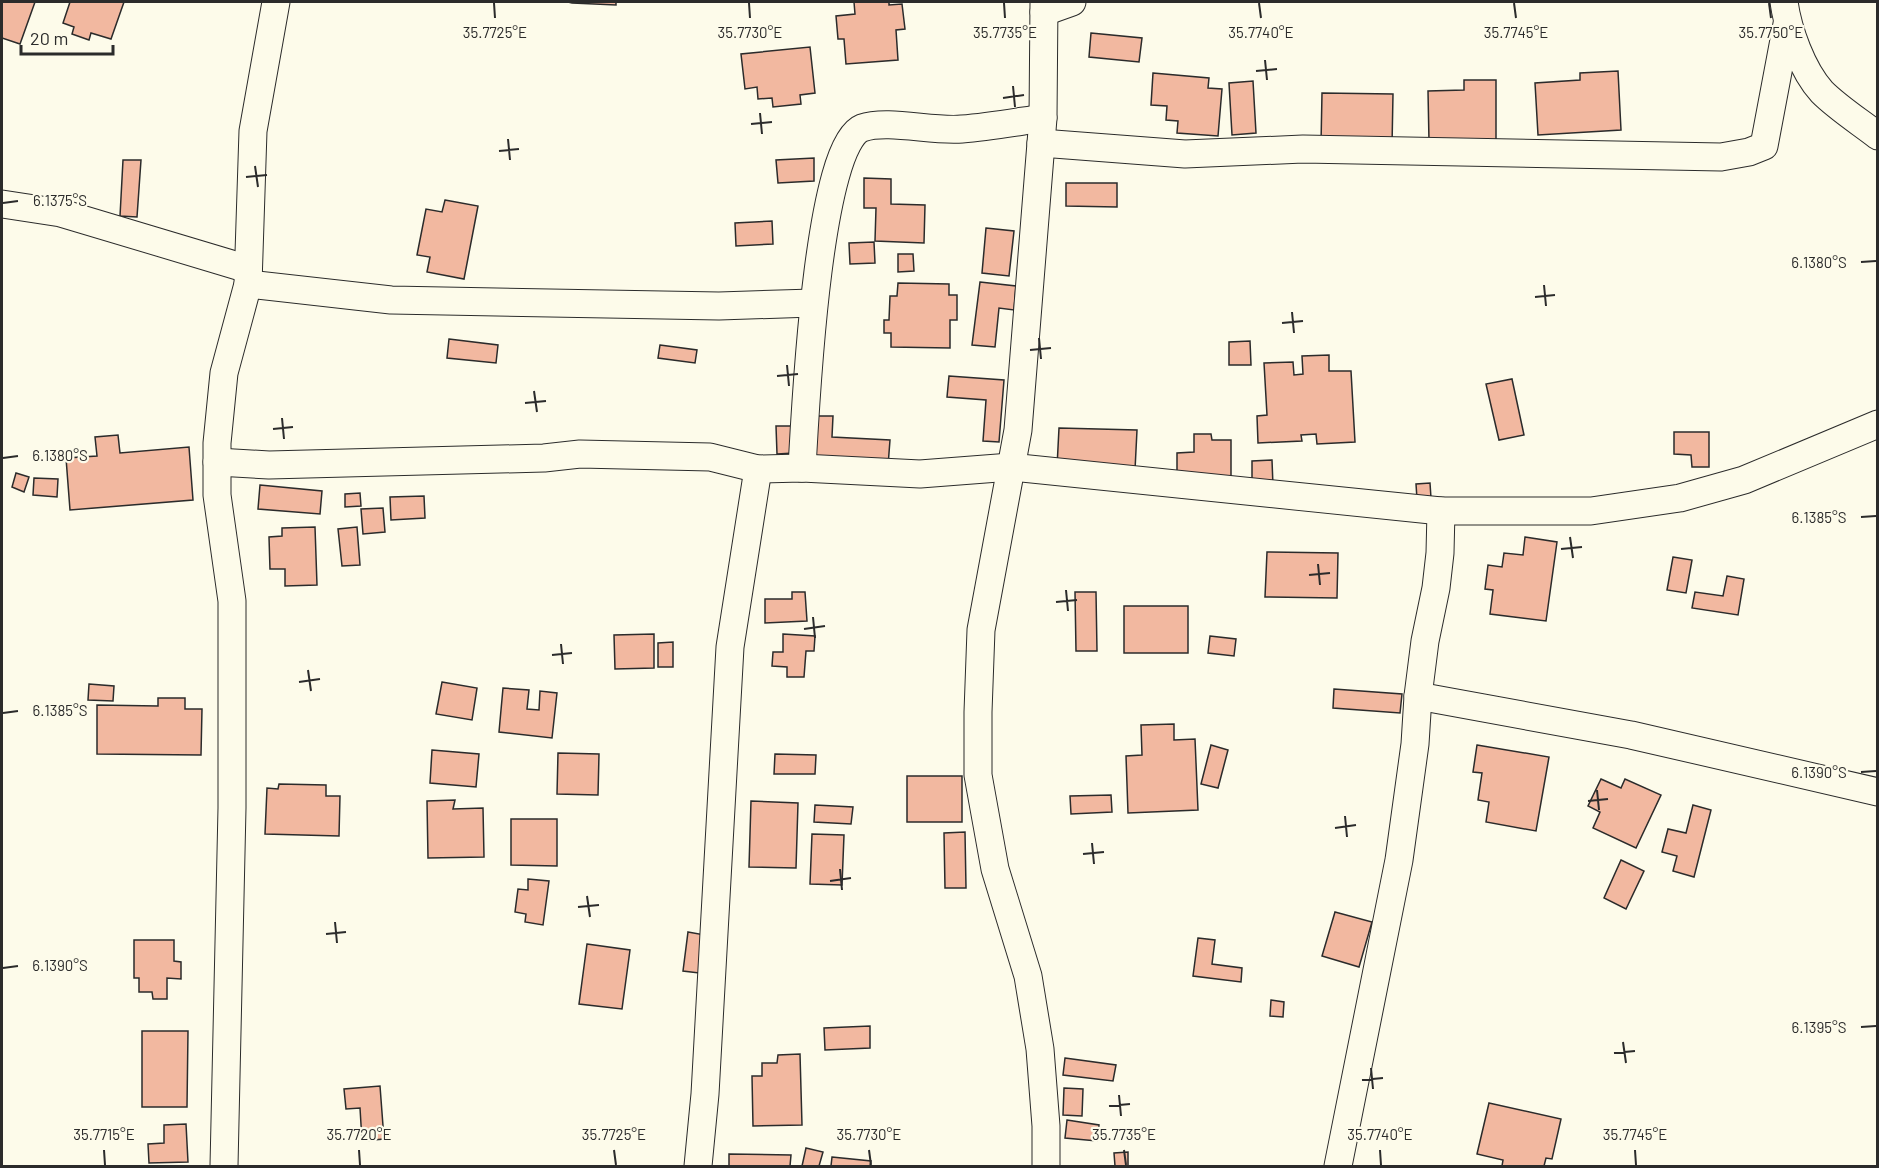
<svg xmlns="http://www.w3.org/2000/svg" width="1879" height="1168" font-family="Barlow,sans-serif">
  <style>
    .building { fill: #f2b8a0; stroke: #2b2b2b; stroke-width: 1.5 }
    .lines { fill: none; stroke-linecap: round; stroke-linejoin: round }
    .minor-casing { stroke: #2b2b2b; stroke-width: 29 }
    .minor { stroke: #fdfbea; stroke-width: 27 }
    .ticks { fill: none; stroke: #2b2b2b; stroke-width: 2 }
    .ticks-label { font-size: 15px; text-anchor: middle; fill: #2b2b2b; stroke: #fdfbea; stroke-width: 4.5; stroke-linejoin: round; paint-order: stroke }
  </style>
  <rect width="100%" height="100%" fill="#fdfbea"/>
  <g class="building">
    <path d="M 2,2 L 35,2 L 20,44 L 2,38 Z"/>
    <path d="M 70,2 L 124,2 L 111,39 L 91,33 L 89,40 L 72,34 L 74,27 L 63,23 Z"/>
    <path d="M 568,2 L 616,2 L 616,5 L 572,3 Z"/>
    <path d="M 854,2 L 889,2 L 889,5 L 902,4 L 905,29 L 896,30 L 898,60 L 846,64 L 844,39 L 838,39 L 836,16 L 855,14 Z"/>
    <path d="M 1091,33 L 1142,38 L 1139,62 L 1089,57 Z"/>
    <path d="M 810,47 L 815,93 L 800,95 L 801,104 L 773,107 L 772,98 L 758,99 L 757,87 L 745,89 L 741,54 Z"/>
    <path d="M 1618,71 L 1621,130 L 1538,135 L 1535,83 L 1580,80 L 1580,73 Z"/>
    <path d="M 1153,73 L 1209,78 L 1208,88 L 1222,89 L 1218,136 L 1177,133 L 1178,121 L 1166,120 L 1167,106 L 1151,105 Z"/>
    <path d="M 1464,80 L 1496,80 L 1496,140 L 1429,141 L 1428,91 L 1464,90 Z"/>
    <path d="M 1253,81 L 1256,133 L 1232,135 L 1229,83 Z"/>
    <path d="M 1322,93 L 1393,94 L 1392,146 L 1321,144 Z"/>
    <path d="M 814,158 L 814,181 L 778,183 L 776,160 Z"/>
    <path d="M 123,160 L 141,160 L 137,217 L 120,216 Z"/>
    <path d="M 864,178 L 891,179 L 891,204 L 925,205 L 924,243 L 875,241 L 876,208 L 864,208 Z"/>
    <path d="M 1066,183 L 1117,183 L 1117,207 L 1066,206 Z"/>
    <path d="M 445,200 L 478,206 L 464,279 L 427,272 L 430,257 L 417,255 L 426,209 L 442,212 Z"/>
    <path d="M 772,221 L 773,244 L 736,246 L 735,223 Z"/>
    <path d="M 986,228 L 1014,231 L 1009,276 L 982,273 Z"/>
    <path d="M 874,242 L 875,263 L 850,264 L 849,243 Z"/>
    <path d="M 898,254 L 913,254 L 914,271 L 898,272 Z"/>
    <path d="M 980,282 L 1016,286 L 1014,310 L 999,308 L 995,347 L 972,345 Z"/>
    <path d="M 898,283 L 949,284 L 949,295 L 957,295 L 957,320 L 950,320 L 950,348 L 891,347 L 891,333 L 884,333 L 884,320 L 889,320 L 890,296 L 897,296 Z"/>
    <path d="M 449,339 L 498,345 L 496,363 L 447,358 Z"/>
    <path d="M 1250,341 L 1251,365 L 1229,365 L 1229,342 Z"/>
    <path d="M 660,345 L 697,350 L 695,363 L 658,358 Z"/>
    <path d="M 1329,355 L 1329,371 L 1351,371 L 1355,442 L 1317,444 L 1316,434 L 1301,435 L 1302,441 L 1258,443 L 1257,416 L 1267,415 L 1264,363 L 1293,362 L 1294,375 L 1303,374 L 1302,356 Z"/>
    <path d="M 949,376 L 1004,380 L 999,442 L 983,441 L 986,400 L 947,397 Z"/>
    <path d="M 1512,379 L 1524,435 L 1499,440 L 1486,384 Z"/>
    <path d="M 817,416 L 833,416 L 832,437 L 890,440 L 888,466 L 814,462 Z"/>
    <path d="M 776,426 L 793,426 L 794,453 L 777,454 Z"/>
    <path d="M 1059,428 L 1137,430 L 1135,470 L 1057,467 Z"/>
    <path d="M 1674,432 L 1709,432 L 1709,467 L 1692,467 L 1691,455 L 1674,454 Z"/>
    <path d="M 1194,434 L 1211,434 L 1212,440 L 1231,440 L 1231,480 L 1177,480 L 1177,453 L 1194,452 Z"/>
    <path d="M 118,435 L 120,453 L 189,447 L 193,500 L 70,510 L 66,458 L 97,456 L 95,437 Z"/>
    <path d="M 1272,460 L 1273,486 L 1252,487 L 1252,461 Z"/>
    <path d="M 16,473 L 29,477 L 24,492 L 12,487 Z"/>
    <path d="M 34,478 L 58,479 L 57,497 L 33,495 Z"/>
    <path d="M 1430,483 L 1431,498 L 1417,499 L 1416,484 Z"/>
    <path d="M 260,485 L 322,491 L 320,514 L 258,509 Z"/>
    <path d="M 360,493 L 361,506 L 345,507 L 345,494 Z"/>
    <path d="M 424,496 L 425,518 L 391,520 L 390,497 Z"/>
    <path d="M 383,508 L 385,532 L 363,534 L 361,509 Z"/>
    <path d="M 315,527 L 317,585 L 285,586 L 285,569 L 270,569 L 269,537 L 282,536 L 282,528 Z"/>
    <path d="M 357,527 L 360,565 L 342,566 L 338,529 Z"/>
    <path d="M 1525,537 L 1557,542 L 1546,621 L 1490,614 L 1493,590 L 1485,589 L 1488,565 L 1502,567 L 1504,553 L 1523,555 Z"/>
    <path d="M 1267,552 L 1338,553 L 1337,598 L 1265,597 Z"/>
    <path d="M 1673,557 L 1692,560 L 1686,593 L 1667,590 Z"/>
    <path d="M 1727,576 L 1744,579 L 1738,615 L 1692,608 L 1695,592 L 1723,596 Z"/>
    <path d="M 792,592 L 805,592 L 807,621 L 765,623 L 765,599 L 792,599 Z"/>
    <path d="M 1075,592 L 1096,592 L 1097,651 L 1076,651 Z"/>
    <rect x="1124" y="606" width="64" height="47"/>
    <path d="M 654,634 L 654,668 L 615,669 L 614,635 Z"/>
    <path d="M 783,634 L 815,636 L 814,651 L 806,651 L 804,677 L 787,677 L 787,667 L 772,666 L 773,652 L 783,652 Z"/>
    <path d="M 1210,636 L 1236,639 L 1234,656 L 1208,653 Z"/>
    <path d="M 673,642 L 673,667 L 658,667 L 658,643 Z"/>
    <path d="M 442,682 L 477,688 L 472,720 L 436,714 Z"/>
    <path d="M 89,684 L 114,686 L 113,701 L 88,700 Z"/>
    <path d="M 503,688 L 529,690 L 527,709 L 539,710 L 540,691 L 557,693 L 552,738 L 499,732 Z"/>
    <path d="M 1334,689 L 1402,694 L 1400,713 L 1333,708 Z"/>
    <path d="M 158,698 L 185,698 L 185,709 L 202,709 L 201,755 L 97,754 L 97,705 L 158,706 Z"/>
    <path d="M 1174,724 L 1174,740 L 1195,739 L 1198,810 L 1128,813 L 1126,756 L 1142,755 L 1141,725 Z"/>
    <path d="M 1211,745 L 1228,750 L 1218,788 L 1201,784 Z"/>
    <path d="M 1477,745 L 1549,757 L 1536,831 L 1486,822 L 1489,802 L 1478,800 L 1482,773 L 1473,772 Z"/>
    <path d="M 432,750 L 479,754 L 476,787 L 430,783 Z"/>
    <path d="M 558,753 L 599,754 L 598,795 L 557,794 Z"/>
    <path d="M 775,754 L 816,755 L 815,774 L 774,774 Z"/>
    <rect x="907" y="776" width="55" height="46"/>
    <path d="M 1601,779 L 1621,788 L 1625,779 L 1661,795 L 1636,848 L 1593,828 L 1600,812 L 1588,806 Z"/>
    <path d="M 279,784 L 326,785 L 326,796 L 340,796 L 339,836 L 265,834 L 267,788 L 278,789 Z"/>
    <path d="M 1111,795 L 1112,812 L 1071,814 L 1070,796 Z"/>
    <path d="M 455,800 L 453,809 L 483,808 L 484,857 L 428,858 L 427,801 Z"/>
    <path d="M 751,801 L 798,803 L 796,868 L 749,867 Z"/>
    <path d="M 815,805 L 853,807 L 851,824 L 814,822 Z"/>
    <path d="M 1693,805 L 1711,810 L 1694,877 L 1673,871 L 1677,856 L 1662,852 L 1668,829 L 1686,833 Z"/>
    <path d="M 511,819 L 557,819 L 557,866 L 511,865 Z"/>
    <path d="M 965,832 L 966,888 L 945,888 L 944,833 Z"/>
    <path d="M 812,834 L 844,835 L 842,885 L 810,884 Z"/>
    <path d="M 1621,860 L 1644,871 L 1626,909 L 1604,898 Z"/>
    <path d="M 528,879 L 549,881 L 543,925 L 525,922 L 526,914 L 515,912 L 518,889 L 528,890 Z"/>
    <path d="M 1335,912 L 1372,922 L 1359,967 L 1322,956 Z"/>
    <path d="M 688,932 L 705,935 L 699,973 L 683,971 Z"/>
    <path d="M 1198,938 L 1215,940 L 1212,964 L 1242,968 L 1241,982 L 1193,976 Z"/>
    <path d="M 134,940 L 174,940 L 174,961 L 181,962 L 181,979 L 167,978 L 167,999 L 153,999 L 152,992 L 139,992 L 139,978 L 134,978 Z"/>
    <path d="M 587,944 L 630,950 L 622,1009 L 579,1004 Z"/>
    <path d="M 1271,1000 L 1284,1002 L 1283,1017 L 1270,1016 Z"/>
    <path d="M 870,1026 L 870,1048 L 825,1050 L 824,1028 Z"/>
    <path d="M 142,1031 L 188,1031 L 187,1107 L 142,1107 Z"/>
    <path d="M 800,1054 L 802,1125 L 753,1126 L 752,1076 L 762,1076 L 762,1063 L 777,1063 L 778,1055 Z"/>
    <path d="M 1065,1058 L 1116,1065 L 1113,1081 L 1063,1075 Z"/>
    <path d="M 380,1086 L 384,1139 L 362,1141 L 360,1108 L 346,1109 L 344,1089 Z"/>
    <path d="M 1064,1088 L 1083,1089 L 1082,1116 L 1063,1115 Z"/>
    <path d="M 1489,1103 L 1561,1119 L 1552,1159 L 1546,1158 L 1544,1166 L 1502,1166 L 1503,1160 L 1477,1154 Z"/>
    <path d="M 1067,1120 L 1099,1125 L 1097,1141 L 1065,1138 Z"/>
    <path d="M 186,1124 L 188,1162 L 149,1163 L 148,1144 L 164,1143 L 164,1125 Z"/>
    <path d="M 806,1148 L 823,1152 L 819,1166 L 802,1166 Z"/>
    <path d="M 1128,1152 L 1128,1166 L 1115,1166 L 1114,1153 Z"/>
    <path d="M 729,1154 L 791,1155 L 790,1166 L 729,1166 Z"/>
    <path d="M 832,1157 L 871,1161 L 870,1166 L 831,1166 Z"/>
  </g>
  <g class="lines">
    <defs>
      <g id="minor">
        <path d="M 1044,2 L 1043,118 L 1018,430 L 981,630 L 978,712 L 978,775 L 995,869 L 1028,976 L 1040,1049 L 1046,1126 L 1046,1166"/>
        <path d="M 1784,2 C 1788,30 1802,70 1822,92 C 1838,108 1860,122 1878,136"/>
        <path d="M 1044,12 L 1072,2"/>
        <path d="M 1041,143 L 1185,154 L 1303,149 L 1721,157 L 1749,152 L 1764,146 L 1787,24"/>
        <path d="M 2,204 L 61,213 L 248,269"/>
        <path d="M 248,284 L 391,300 L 719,306 L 813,303"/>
        <path d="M 217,462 L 269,465 L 544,458 L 580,454 L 710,457 L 758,469 L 802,468 L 920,474 L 1011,467 L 1441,511 L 1591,511 L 1680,498 L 1744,480 L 1878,424"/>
        <path d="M 802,468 C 805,417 817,146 862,128 C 888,119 933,132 962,129 C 989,127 1016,122 1043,118"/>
        <path d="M 1418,696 L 1631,735 L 1878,792"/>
        <path d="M 224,1166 L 232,808 L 232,601 L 217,495 L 217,443 L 224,373 L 248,284 L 253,131 L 276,2"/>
        <path d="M 698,1166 L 705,1094 L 730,647 L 758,469"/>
        <path d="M 1338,1166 L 1399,860 L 1415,744 L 1418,696 L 1425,641 L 1436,588 L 1440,553 L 1441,511"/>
      </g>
    </defs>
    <use href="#minor" class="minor-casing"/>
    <use href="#minor" class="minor"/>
  </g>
  <path class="ticks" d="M 494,3 L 495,18M 749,3 L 750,18M 1004,3 L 1005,18M 1259,3 L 1261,18M 1514,3 L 1516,18M 1769,3 L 1771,18M 1265,60 L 1267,80M 1256,71 L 1277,69M 1013,86 L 1015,107M 1003,98 L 1024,95M 760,113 L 762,134M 751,124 L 772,122M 508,139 L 510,160M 499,151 L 519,149M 255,166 L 258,187M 246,177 L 267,175M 3,203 L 18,201M 1861,262 L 1876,261M 1544,285 L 1546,306M 1535,297 L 1555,295M 1292,312 L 1294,333M 1282,323 L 1303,321M 1039,338 L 1041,359M 1030,350 L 1051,348M 787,365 L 789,386M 777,376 L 798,374M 534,391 L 537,412M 525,403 L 546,401M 282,418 L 284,439M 273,429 L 293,427M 3,458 L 18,456M 1861,517 L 1876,516M 1570,537 L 1573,558M 1561,549 L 1582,547M 1318,564 L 1320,585M 1309,575 L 1330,573M 1066,590 L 1068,611M 1056,602 L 1077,600M 813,617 L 815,638M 804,629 L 825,626M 561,644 L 563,664M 552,655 L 572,653M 308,670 L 311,691M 299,682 L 320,679M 3,713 L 18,711M 1861,772 L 1876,771M 1597,790 L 1599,810M 1588,801 L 1608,799M 1345,816 L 1347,837M 1335,828 L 1356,825M 1092,843 L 1094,864M 1083,854 L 1104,852M 840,869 L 842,890M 830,881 L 851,878M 587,896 L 590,917M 578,907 L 599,905M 335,922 L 337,943M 326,934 L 346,932M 3,968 L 18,966M 1861,1027 L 1876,1026M 1623,1042 L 1626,1063M 1614,1053 L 1635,1051M 1371,1068 L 1373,1089M 1362,1080 L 1383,1078M 1119,1095 L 1121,1116M 1109,1106 L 1130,1104M 104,1150 L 105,1165M 359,1150 L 360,1165M 614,1150 L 616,1165M 869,1150 L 871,1165M 1124,1150 L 1126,1165M 1380,1150 L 1381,1165M 1635,1150 L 1636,1165"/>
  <g class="ticks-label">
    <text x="495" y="38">35.7725°E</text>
    <text x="750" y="38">35.7730°E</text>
    <text x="1005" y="38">35.7735°E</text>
    <text x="1261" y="38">35.7740°E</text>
    <text x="1516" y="38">35.7745°E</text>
    <text x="1771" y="38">35.7750°E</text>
    <text x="60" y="206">6.1375°S</text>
    <text x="1819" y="268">6.1380°S</text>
    <text x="60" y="461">6.1380°S</text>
    <text x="1819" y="523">6.1385°S</text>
    <text x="60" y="716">6.1385°S</text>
    <text x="1819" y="778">6.1390°S</text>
    <text x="60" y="971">6.1390°S</text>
    <text x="1819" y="1033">6.1395°S</text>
    <text x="104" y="1140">35.7715°E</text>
    <text x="359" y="1140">35.7720°E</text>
    <text x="614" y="1140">35.7725°E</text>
    <text x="869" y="1140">35.7730°E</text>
    <text x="1124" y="1140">35.7735°E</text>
    <text x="1380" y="1140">35.7740°E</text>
    <text x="1635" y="1140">35.7745°E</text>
  </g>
  <rect width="1879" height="1168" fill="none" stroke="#2b2b2b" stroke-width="6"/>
  <path d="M21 45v9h92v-9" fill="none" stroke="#2b2b2b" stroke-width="3"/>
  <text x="30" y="45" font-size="18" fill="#2b2b2b" stroke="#fdfbea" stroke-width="4.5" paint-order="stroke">20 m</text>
</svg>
